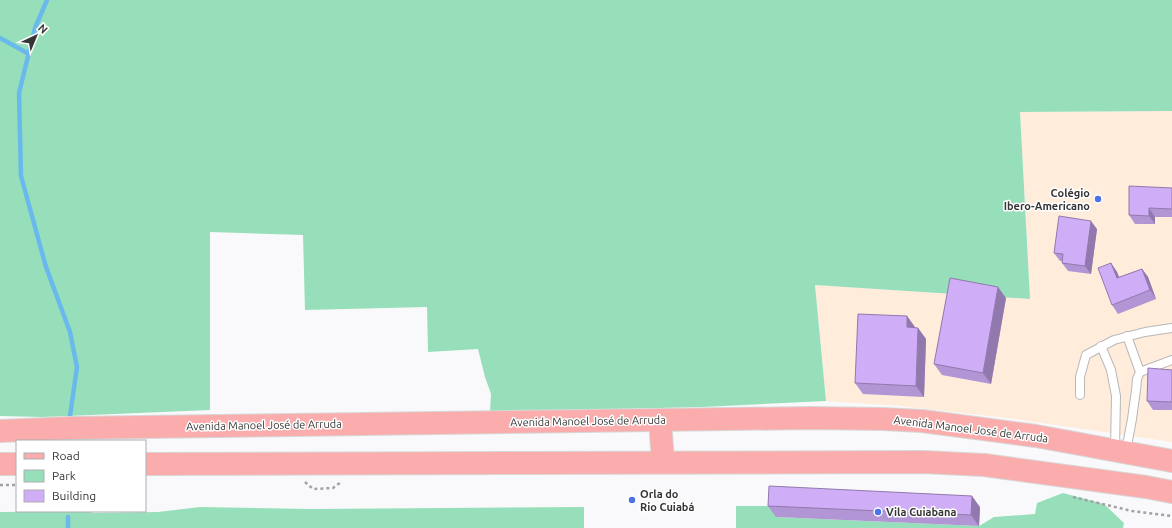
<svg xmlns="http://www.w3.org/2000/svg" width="1172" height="528" font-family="Ubuntu,sans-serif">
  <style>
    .education { fill: #ffecdb }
    .green { fill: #97dfba }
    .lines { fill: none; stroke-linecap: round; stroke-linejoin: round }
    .stream { stroke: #69b9ec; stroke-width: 4.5 }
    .service-casing { stroke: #b8b8b9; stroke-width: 10 }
    .primary-casing { stroke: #d7d7d7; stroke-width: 24 }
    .path { stroke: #a2a2a4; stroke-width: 2.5; stroke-dasharray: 3 3; stroke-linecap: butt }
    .service { stroke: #fff; stroke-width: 8 }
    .primary { stroke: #fbacac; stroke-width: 22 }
    .wall { fill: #b295d4 }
    .shaded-wall { fill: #9179ad }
    .building { fill: #cfadf7; stroke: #9179ad }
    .poi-dot { fill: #4b73e6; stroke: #fff; stroke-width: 1.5 }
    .labels { text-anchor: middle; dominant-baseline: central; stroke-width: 3; stroke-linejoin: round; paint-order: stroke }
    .poi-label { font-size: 11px; font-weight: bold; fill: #353536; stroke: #fff; text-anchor: start }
    .street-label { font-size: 11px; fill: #353536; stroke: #fff }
  </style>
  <rect width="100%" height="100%" fill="#f9f9fb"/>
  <path class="education" d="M 1172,111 L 1172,442 L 1015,419 L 900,406 L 826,401 L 815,285 L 1030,299 L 1020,112 Z"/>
  <g class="green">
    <path d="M 0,0 L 1172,0 L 1172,111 L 1020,112 L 1030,299 L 815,285 L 826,401 L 703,407 L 490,412 L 491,394 L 485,377 L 478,349 L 428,352 L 427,307 L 305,310 L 303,235 L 210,232 L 210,410 L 43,417 L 0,416 Z"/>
    <path d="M 1063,493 L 1104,504 L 1124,523 L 1123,528 L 736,528 L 736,506 L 777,506 L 776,517 L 979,526 L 994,517 L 1035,514 L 1037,503 Z"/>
    <path d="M 200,507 L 310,509 L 584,507 L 584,528 L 0,528 L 0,512 L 90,511 L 92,513 L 158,512 Z"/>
  </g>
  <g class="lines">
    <g class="stream">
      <path d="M 47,0 L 35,28 L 19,93 L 21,176 L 46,267 L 70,332 L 77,367 L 70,416"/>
      <path d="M 0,38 L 29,54"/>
      <path d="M 68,517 L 68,528"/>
    </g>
    <defs>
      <g id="service">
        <path d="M 1127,336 L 1140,372"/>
        <path d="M 1101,346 L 1111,370 L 1116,396 L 1115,449"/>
        <path d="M 1080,395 L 1080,377 L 1086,355 L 1114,340 L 1145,332 L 1172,328"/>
        <path d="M 1126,451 L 1132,419 L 1136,390 L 1137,379 L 1140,372 L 1172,360"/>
      </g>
      <g id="primary">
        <path d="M 660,420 L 663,462"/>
        <path d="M 0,431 L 69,428 L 810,418 L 883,419 L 922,421 L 1036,436 L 1172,461"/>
        <path d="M 0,464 L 17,464"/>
        <path d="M 145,464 L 923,462 L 984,465 L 1146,487 L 1172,492"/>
      </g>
    </defs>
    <use href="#service" class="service-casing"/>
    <use href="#primary" class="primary-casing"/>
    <g class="path">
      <path d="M 305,482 L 313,489 L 333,488 L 341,482"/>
      <path d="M 0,485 L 17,485"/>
      <path d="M 1073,497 L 1132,511 L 1172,516"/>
    </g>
    <use href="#service" class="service"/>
    <use href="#primary" class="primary"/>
  </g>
  <g class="wall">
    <path d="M 1172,188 L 1172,217 L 1155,217 L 1155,224 L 1135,224 L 1129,215 Z"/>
    <path d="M 1097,229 L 1091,274 L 1068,271 L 1062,263 L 1062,261 L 1060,261 L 1054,253 Z"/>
    <path d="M 1111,263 L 1117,272 L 1119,277 L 1142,269 L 1148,277 L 1156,299 L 1118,314 L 1112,305 Z"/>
    <path d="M 1006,298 L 991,384 L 942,375 L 934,364 Z"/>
    <path d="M 907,316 L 915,328 L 918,328 L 926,339 L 924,397 L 863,394 L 855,383 Z"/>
    <path d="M 1172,370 L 1172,410 L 1153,410 L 1147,401 Z"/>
    <path d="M 768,506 L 980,507 L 979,526 L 776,517 Z"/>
  </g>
  <g class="shaded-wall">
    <path d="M 1149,208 L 1155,217 L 1155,224 L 1149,216 Z"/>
    <path d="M 1091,221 L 1097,229 L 1091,274 L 1085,266 Z"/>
    <path d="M 1111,263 L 1117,272 L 1123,287 L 1117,278 Z"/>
    <path d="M 1142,269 L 1148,277 L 1156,299 L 1150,290 Z"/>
    <path d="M 998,287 L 1006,298 L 991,384 L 983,373 Z"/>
    <path d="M 907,316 L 915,327 L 914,338 L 907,327 Z"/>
    <path d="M 918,328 L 926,339 L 924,397 L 916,386 Z"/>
    <path d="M 972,496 L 980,507 L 979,526 L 971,515 Z"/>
  </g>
  <g class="building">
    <path d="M 1129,186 L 1172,188 L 1172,209 L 1149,208 L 1149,216 L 1129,215 Z"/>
    <path d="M 1059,216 L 1091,221 L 1085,266 L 1062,263 L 1063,254 L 1054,253 Z"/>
    <path d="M 1111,263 L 1117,278 L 1142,269 L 1150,290 L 1112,305 L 1098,268 Z"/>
    <path d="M 950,278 L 998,287 L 983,373 L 934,364 Z"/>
    <path d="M 858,314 L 907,316 L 907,327 L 918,328 L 916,386 L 855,383 Z"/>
    <path d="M 1148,368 L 1172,370 L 1172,402 L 1147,401 Z"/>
    <path d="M 769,486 L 972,496 L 971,515 L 768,506 Z"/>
  </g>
  <g class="poi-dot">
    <circle cx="1098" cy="199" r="4"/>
    <circle cx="632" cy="500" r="4"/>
    <circle cx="878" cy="512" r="4"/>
  </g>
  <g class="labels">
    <g class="poi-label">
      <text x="1090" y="193" text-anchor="end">Colégio<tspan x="1090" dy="13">Ibero-Americano</tspan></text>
      <text x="640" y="494">Orla do<tspan x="640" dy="13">Rio Cuiabá</tspan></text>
      <text x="886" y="512">Vila Cuiabana</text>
    </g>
    <g class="street-label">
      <text transform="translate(588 421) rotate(-1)">Avenida Manoel José de Arruda</text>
      <text transform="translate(264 425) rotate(-1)">Avenida Manoel José de Arruda</text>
      <text transform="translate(971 429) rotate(7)">Avenida Manoel José de Arruda</text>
    </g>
  </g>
  <rect x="16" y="440" width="130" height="72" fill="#ffffff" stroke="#aeaeaf"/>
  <rect x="24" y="453" width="20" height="6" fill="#fbacac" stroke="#aeaeaf"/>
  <text x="52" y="460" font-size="12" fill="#353536">Road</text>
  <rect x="24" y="470" width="20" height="12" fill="#97dfba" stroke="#aeaeaf"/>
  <text x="52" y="480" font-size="12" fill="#353536">Park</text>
  <rect x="24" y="490" width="20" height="12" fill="#cfadf7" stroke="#aeaeaf"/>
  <text x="52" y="500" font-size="12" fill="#353536">Building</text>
  <g transform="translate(36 36) rotate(44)" stroke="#ffffff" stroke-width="3" paint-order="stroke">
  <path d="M0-3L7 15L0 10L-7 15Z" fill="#353536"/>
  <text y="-6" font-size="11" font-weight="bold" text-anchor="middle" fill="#353536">N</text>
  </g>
</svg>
